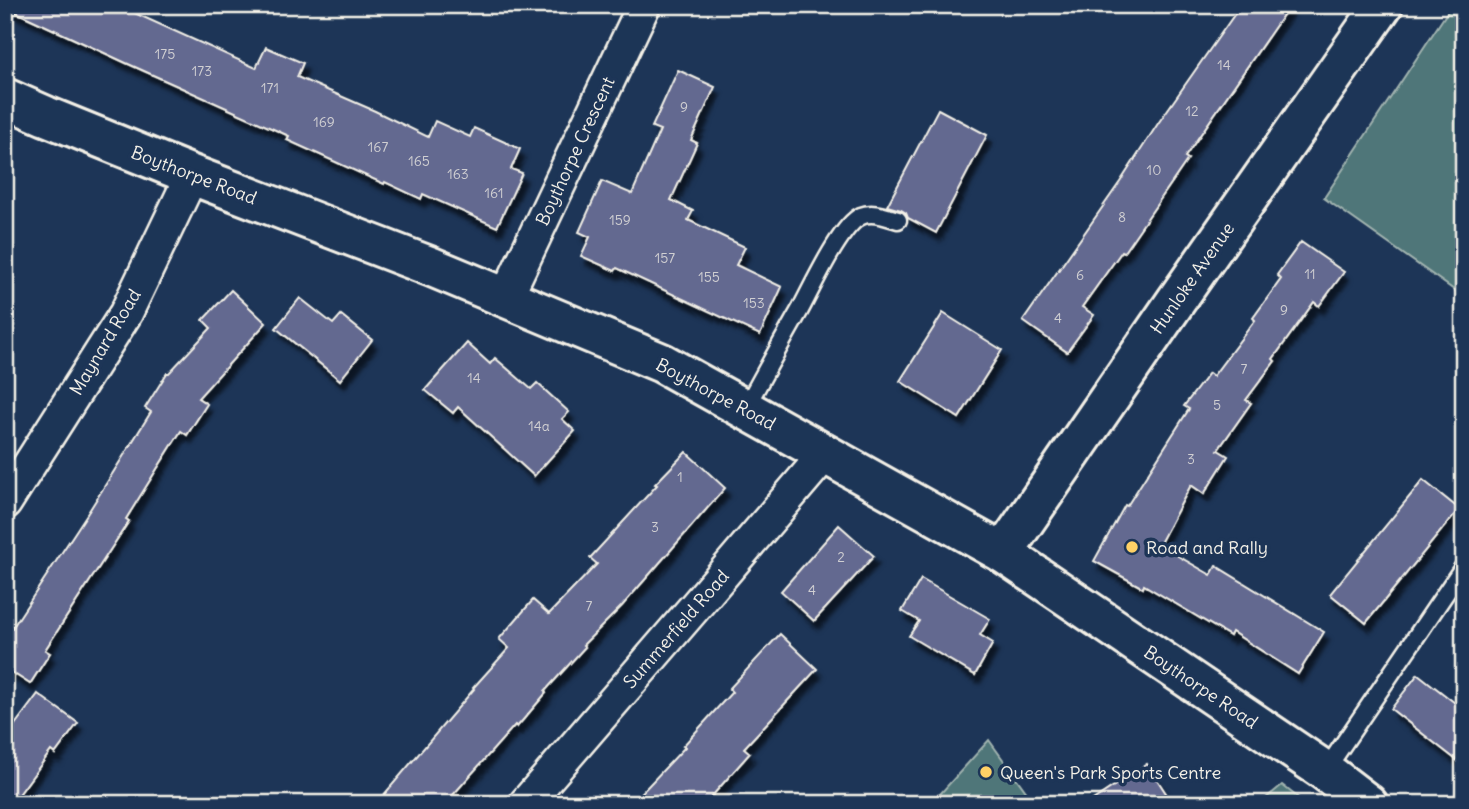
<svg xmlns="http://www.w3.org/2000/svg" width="1469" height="809" font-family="Delius,sans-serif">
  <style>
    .green { fill: #4f7679; stroke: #a2b4b0; stroke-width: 2 }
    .building { fill: #636990; stroke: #f4f1e8; stroke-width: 2; filter: url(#shadow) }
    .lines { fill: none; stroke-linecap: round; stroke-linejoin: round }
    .lane-casing { stroke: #f4f1e8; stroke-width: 21 }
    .street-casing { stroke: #f4f1e8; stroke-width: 37 }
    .secondary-casing { stroke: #f4f1e8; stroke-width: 44 }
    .lane { stroke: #1d3557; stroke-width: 16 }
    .street { stroke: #1d3557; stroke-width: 32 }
    .secondary { stroke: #1d3557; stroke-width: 38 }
    .poi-dot { fill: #ffd166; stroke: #1d3557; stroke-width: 2.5 }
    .labels { text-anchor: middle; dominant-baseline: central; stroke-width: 7; stroke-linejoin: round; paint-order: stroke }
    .number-label { font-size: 14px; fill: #d0cfd2 }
    .street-label { font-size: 18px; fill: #f4f1e8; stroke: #1d3557 }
    .poi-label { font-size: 18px; fill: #f4f1e8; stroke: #1d3557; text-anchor: start }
  </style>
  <defs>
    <filter id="shadow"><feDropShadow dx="4.5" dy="8" stdDeviation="2" flood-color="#0009"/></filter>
  </defs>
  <rect width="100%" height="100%" fill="#1d3557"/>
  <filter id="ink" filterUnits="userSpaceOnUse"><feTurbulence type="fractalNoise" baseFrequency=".0143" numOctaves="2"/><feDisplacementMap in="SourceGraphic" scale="14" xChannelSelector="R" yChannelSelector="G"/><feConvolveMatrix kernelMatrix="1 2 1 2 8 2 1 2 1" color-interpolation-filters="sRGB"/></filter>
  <g filter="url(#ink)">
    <g class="green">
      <path d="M 1452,5 L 1464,5 L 1464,297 L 1324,198 Z"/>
      <path d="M 989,740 L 1035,804 L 931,804 Z"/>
      <path d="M 1282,785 L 1306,804 L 1259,804 Z"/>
    </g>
    <g class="building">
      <path d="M 5,5 L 117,5 L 256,68 L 266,47 L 303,63 L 297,77 L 375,111 L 428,137 L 435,121 L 470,137 L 474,128 L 520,149 L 511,169 L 522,173 L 497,227 L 423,194 L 421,199 L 385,182 L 384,184 L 287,140 L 289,136 L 126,63 L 5,7 Z"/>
      <path d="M 1241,5 L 1290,5 L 1185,157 L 1188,159 L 1124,252 L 1122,251 L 1082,307 L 1094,315 L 1067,352 L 1023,321 L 1120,182 L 1159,122 Z"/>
      <path d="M 678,70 L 715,87 L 691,140 L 697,143 L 671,200 L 693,211 L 688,220 L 745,247 L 736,265 L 782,287 L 760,335 L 617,268 L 615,271 L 581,256 L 590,237 L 579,232 L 602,181 L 632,194 L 660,130 L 652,127 Z"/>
      <path d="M 938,109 L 987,135 L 936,233 L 908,218 L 906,213 L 901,210 L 887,206 Z"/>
      <path d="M 1301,242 L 1344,272 L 1319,306 L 1314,302 L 1273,359 L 1275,361 L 1246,400 L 1251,403 L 1218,450 L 1228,456 L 1204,494 L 1191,485 L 1159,545 L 1211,575 L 1216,566 L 1324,632 L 1298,674 L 1232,632 L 1230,636 L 1144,585 L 1143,588 L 1094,561 L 1125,505 L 1127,506 L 1189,409 L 1184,406 L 1209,373 L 1213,376 L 1255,320 L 1253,318 L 1281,279 L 1277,275 Z"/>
      <path d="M 231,290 L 266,323 L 198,398 L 207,404 L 187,435 L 181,431 L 157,469 L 126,519 L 129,521 L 45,650 L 50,653 L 30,684 L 5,668 L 5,639 L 89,511 L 151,412 L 145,408 L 167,373 L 169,373 L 211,328 L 203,320 Z"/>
      <path d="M 300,298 L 333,324 L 341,315 L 372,340 L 340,380 L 276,328 Z"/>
      <path d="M 943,313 L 1002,350 L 959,418 L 900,381 Z"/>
      <path d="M 467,343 L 490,364 L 495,358 L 531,389 L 537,383 L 569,412 L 562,419 L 575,431 L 534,476 L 458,407 L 453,413 L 425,390 Z"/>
      <path d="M 686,452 L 725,488 L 622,606 L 583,645 L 585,647 L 545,691 L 546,693 L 517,727 L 515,725 L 445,804 L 376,804 L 474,689 L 473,688 L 509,648 L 499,639 L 533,600 L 549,614 L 597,564 L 590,558 L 657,485 L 655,484 Z"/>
      <path d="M 1423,480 L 1459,509 L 1366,623 L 1330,594 Z"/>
      <path d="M 839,525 L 874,556 L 814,621 L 781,591 Z"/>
      <path d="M 921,579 L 990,619 L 980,635 L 993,643 L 975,675 L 909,636 L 919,621 L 902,611 Z"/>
      <path d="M 780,634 L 817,669 L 744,748 L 750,753 L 705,804 L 631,804 L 685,747 L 683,746 L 732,692 L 729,689 Z"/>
      <path d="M 1418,674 L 1464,710 L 1464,766 L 1391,709 Z"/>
      <path d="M 38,694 L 78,723 L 55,754 L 51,751 L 12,804 L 5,804 L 5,738 Z"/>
      <path d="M 1147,764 L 1173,804 L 1087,804 Z"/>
    </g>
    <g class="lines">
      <defs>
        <g id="lane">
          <path d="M 745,409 C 763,376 781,343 800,310 C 812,288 840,226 861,216 C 873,211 886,217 898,220"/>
          <path d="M 1325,771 L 1464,566"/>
        </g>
        <g id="street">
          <path d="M 506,297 L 644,5"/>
          <path d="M 5,503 L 126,313 L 192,175"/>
          <path d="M 525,804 L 694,608 L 826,453"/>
        </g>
        <g id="secondary">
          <path d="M 5,98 L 46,116 L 192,175 L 432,267 L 662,363 L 1003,553 L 1325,771 L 1368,804"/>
          <path d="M 1003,553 L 1176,301 L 1383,5"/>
        </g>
      </defs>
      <use href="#lane" class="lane-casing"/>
      <use href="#street" class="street-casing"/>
      <use href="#secondary" class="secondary-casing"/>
      <use href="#lane" class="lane"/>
      <use href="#street" class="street"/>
      <use href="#secondary" class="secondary"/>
    </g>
  </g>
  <g class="poi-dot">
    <circle cx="1132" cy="547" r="7"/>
    <circle cx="986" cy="772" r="7"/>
  </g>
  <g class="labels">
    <g class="number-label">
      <text x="165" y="54">175</text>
      <text x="1224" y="65">14</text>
      <text x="202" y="71">173</text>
      <text x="270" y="88">171</text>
      <text x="684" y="107">9</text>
      <text x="1192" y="111">12</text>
      <text x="324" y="122">169</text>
      <text x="378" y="147">167</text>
      <text x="419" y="161">165</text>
      <text x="1154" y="170">10</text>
      <text x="458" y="174">163</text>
      <text x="494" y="193">161</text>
      <text x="1122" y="217">8</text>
      <text x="620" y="220">159</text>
      <text x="665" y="258">157</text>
      <text x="1310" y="274">11</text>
      <text x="1080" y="275">6</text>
      <text x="709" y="277">155</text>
      <text x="754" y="303">153</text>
      <text x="1284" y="310">9</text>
      <text x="1058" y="318">4</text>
      <text x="1244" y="369">7</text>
      <text x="474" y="378">14</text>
      <text x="1217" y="405">5</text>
      <text x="539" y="426">14a</text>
      <text x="1191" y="459">3</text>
      <text x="680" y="477">1</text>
      <text x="655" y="527">3</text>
      <text x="841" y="557">2</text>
      <text x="812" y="590">4</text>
      <text x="589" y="606">7</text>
    </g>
    <g class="street-label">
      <text transform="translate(575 151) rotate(-65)">Boythorpe Crescent</text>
      <text transform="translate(194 175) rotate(21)">Boythorpe Road</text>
      <text transform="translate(1192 278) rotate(-55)">Hunloke Avenue</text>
      <text transform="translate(105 342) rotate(-59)">Maynard Road</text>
      <text transform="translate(716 394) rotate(28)">Boythorpe Road</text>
      <text transform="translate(676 629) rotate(-49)">Summerfield Road</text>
      <text transform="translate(1201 687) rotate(34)">Boythorpe Road</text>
    </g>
    <g class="poi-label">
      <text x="1146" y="547">Road and Rally</text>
      <text x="1000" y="772">Queen's Park Sports Centre</text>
    </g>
  </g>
  <rect width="1469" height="809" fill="none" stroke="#1d3557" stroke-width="28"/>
  <rect x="14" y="14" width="1441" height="781" fill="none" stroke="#f4f1e8" stroke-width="2.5" filter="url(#ink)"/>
</svg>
